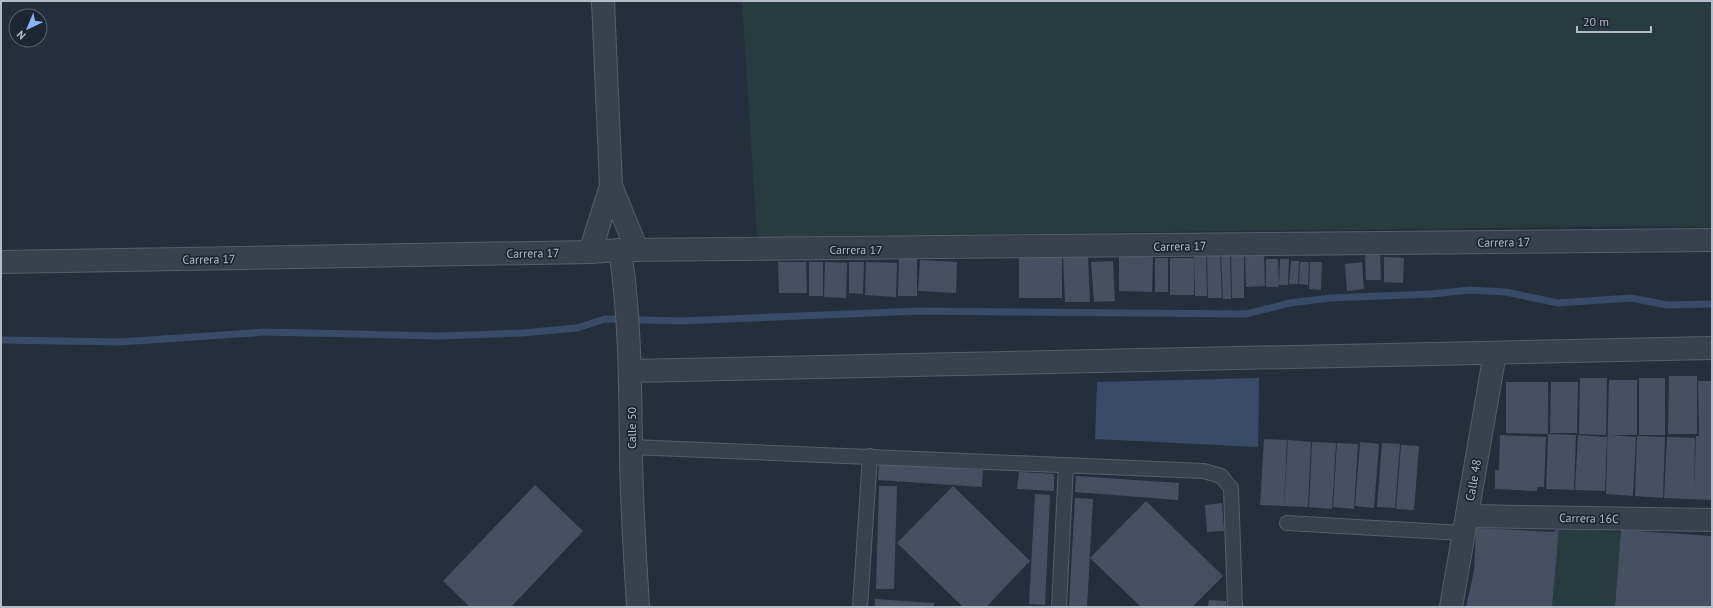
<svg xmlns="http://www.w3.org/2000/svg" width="1713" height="608" font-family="'PT Sans',sans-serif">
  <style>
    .green { fill: #263c3f }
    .water { fill: #394c67 }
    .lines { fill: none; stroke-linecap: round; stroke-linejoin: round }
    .stream { stroke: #394c67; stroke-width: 7 }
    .building { fill: #455162 }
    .service-casing { stroke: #565f6c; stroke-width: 16 }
    .minor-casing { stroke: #565f6c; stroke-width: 24 }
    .tertiary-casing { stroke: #565f6c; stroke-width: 24 }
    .service { stroke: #38414e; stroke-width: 14 }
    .minor { stroke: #38414e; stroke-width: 22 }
    .tertiary { stroke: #38414e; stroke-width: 22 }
    .labels { text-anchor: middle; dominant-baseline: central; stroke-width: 3.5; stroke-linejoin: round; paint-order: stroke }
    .street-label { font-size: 12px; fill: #b4bcc9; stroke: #1d2633 }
  </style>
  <rect width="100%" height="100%" fill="#242f3e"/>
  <g class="green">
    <path d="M 742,1 L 1712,1 L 1712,227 L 1639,226 L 757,237 Z"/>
    <path d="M 1559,528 L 1621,532 L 1615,607 L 1552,607 Z"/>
  </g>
  <path class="water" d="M 1259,378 L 1258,447 L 1095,439 L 1097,382 Z"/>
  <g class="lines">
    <path class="stream" d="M 1,340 L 120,342 L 266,332 L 439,336 L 522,333 L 577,328 L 605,319 L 681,321 L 918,311 L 1246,314 L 1290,303 L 1330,298 L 1432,294 L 1470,290 L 1506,292 L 1558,303 L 1631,298 L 1667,305 L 1712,304"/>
  </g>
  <g class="building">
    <path d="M 1365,252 L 1380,252 L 1381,280 L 1366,280 Z"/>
    <path d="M 1119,253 L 1153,254 L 1152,292 L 1119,291 Z"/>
    <path d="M 1231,253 L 1244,253 L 1244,298 L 1232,298 Z"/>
    <path d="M 1207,254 L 1220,254 L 1222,298 L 1208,298 Z"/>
    <path d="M 1221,254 L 1230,254 L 1231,299 L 1223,299 Z"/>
    <path d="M 1264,254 L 1265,286 L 1246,287 L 1245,255 Z"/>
    <path d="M 1194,255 L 1206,255 L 1207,296 L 1195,296 Z"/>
    <path d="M 1019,256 L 1062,257 L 1062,298 L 1019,298 Z"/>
    <path d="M 1063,257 L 1088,257 L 1090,302 L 1065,302 Z"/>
    <path d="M 1384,257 L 1404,258 L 1403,283 L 1384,282 Z"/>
    <path d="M 899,258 L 917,258 L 917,296 L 898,296 Z"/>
    <rect x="1155" y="258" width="13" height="34"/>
    <rect x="1170" y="258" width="24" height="37"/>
    <path d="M 1266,259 L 1278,259 L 1279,287 L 1266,287 Z"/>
    <path d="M 1280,259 L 1289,259 L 1288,285 L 1279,285 Z"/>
    <path d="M 920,260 L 957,262 L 956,293 L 918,291 Z"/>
    <path d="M 1113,261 L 1115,301 L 1094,302 L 1091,262 Z"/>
    <path d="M 1291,261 L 1299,261 L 1298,284 L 1289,284 Z"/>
    <path d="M 778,262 L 806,262 L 807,293 L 779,293 Z"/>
    <rect x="809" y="262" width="14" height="34"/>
    <path d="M 825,262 L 847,263 L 846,298 L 824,297 Z"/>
    <path d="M 849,262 L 864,262 L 863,294 L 849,293 Z"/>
    <path d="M 866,262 L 897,263 L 896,297 L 865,295 Z"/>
    <path d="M 1300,262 L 1309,262 L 1308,285 L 1299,284 Z"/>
    <path d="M 1310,262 L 1322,262 L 1321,290 L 1309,289 Z"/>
    <path d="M 1362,262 L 1364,289 L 1347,291 L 1345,264 Z"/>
    <path d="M 1669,376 L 1697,376 L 1697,434 L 1668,434 Z"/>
    <path d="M 1580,378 L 1607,378 L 1606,435 L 1579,434 Z"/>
    <rect x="1639" y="378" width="26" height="57"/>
    <path d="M 1609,380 L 1637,380 L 1637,435 L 1611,435 L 1636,437 L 1633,496 L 1606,494 Z"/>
    <path d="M 1698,381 L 1712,381 L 1712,436 L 1706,436 L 1712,436 L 1712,500 L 1664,498 L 1667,437 L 1695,438 L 1694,497 L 1696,436 L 1699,436 Z"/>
    <path d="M 1506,382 L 1548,382 L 1548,434 L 1506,433 Z"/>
    <path d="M 1551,382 L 1578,382 L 1577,433 L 1550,433 Z"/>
    <path d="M 1548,434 L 1576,435 L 1574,490 L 1546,489 Z"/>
    <path d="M 1500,435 L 1546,437 L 1544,487 L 1537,487 L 1537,491 L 1495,489 L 1495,470 L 1499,470 Z"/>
    <path d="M 1578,435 L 1607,437 L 1605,491 L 1575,490 Z"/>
    <path d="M 1637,436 L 1665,437 L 1663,498 L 1635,496 Z"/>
    <path d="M 1264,439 L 1287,440 L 1284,506 L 1260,505 Z"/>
    <path d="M 1288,440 L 1311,442 L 1308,507 L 1284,506 Z"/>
    <path d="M 1312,442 L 1336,443 L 1332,509 L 1309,507 Z"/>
    <path d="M 1360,442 L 1379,444 L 1374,508 L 1355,506 Z"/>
    <path d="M 1337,443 L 1358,444 L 1354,509 L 1333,507 Z"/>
    <path d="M 1382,443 L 1400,444 L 1395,508 L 1377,507 Z"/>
    <path d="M 1401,445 L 1419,446 L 1414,510 L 1396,509 Z"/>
    <path d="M 879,463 L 983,470 L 982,487 L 878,480 Z"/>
    <path d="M 1019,472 L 1054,474 L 1054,491 L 1017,489 Z"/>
    <path d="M 1076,476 L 1179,483 L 1178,500 L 1075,492 Z"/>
    <path d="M 535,485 L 583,531 L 511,607 L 470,607 L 443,581 Z"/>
    <path d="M 879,486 L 897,486 L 894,589 L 876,589 Z"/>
    <path d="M 953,486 L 1030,561 L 986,607 L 963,607 L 897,543 Z"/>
    <path d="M 1035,494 L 1050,495 L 1045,605 L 1029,604 Z"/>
    <path d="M 1075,498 L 1093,499 L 1087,607 L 1069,607 Z"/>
    <path d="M 1146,501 L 1223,576 L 1192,607 L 1141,607 L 1090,558 Z"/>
    <path d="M 1222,503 L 1224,531 L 1207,532 L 1205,505 Z"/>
    <path d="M 1476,528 L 1554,532 L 1559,528 L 1552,607 L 1466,607 L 1474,571 Z"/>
    <path d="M 1621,530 L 1712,536 L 1712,607 L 1615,607 Z"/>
    <path d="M 875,599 L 934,603 L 934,607 L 875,607 Z"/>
    <path d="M 1209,600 L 1226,601 L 1226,607 L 1208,607 Z"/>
  </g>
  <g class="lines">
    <defs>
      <g id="service">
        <path d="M 631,447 L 1204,471 L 1221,476 L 1231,488 L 1235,607"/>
        <path d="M 1287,523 L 1463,533"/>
        <path d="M 860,607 L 870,456"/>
        <path d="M 1059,607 L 1066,465"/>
      </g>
      <g id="minor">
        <path d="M 603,1 L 611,186 L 637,250"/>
        <path d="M 590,252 L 611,186"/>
        <path d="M 1467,516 L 1712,520"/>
        <path d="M 1451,607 L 1495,353"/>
      </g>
      <g id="tertiary">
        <path d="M 620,250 C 630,315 630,380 631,446 C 631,500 635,554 638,607"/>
        <path d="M 1,262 L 590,252 L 620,250 L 1712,240"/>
        <path d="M 631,371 L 1712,348"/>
      </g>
    </defs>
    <use href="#service" class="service-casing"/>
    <use href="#minor" class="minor-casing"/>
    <use href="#tertiary" class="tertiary-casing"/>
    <use href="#service" class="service"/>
    <use href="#minor" class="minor"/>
    <use href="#tertiary" class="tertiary"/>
  </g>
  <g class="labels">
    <g class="street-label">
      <text transform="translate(1504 242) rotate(-1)">Carrera 17</text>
      <text transform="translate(1180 246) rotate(-1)">Carrera 17</text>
      <text x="856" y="249">Carrera 17</text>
      <text transform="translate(533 253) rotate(-1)">Carrera 17</text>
      <text transform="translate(209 259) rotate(-1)">Carrera 17</text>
      <text transform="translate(631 428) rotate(-90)">Calle 50</text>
      <text transform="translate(1473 480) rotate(-80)">Calle 48</text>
      <text transform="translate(1589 518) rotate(1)">Carrera 16C</text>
    </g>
  </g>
  <rect width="1713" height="608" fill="none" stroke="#b4bcc9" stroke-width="4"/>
  <g transform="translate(28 28) rotate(224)"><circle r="19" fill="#1d2633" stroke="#59626f"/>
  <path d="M0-3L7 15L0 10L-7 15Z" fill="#8ab4f8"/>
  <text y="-6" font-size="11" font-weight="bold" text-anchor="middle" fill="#b4bcc9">N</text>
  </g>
  <path d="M1577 26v6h74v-6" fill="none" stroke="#b4bcc9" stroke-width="2"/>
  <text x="1583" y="26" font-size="12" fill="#b4bcc9" stroke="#1d2633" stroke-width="3" paint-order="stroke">20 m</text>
</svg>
